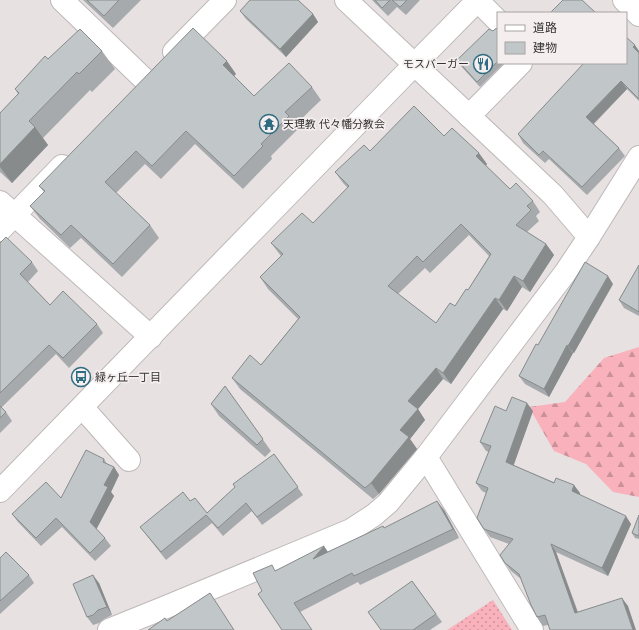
<svg xmlns="http://www.w3.org/2000/svg" width="639" height="630" font-family="'DM Sans','Noto Sans JP',sans-serif">
  <style>
    .grass { fill: url(#grass-dots) }
    .forest { fill: url(#forest-firs) }
    .lines { fill: none; stroke-linecap: round; stroke-linejoin: round }
    .minor-casing { stroke: #beb8b9; stroke-width: 24 }
    .minor { stroke: #fff; stroke-width: 22 }
    .wall { fill: #a6aaac; fill-rule: evenodd }
    .shaded-wall { fill: #878b8c }
    .building { fill: #c1c6c8; stroke: #878b8c; fill-rule: evenodd }
    .labels { text-anchor: middle; dominant-baseline: central; stroke-width: 3.5; stroke-linejoin: round; paint-order: stroke }
    .poi-label { font-size: 11px; fill: #353333; stroke: #f4eeef; text-anchor: start }
  </style>
  <defs>
    <pattern id="grass-dots" width="8" height="8" patternUnits="userSpaceOnUse"><rect width="8" height="8" fill="#f9b1bb"/><path d="M2 2h.1M6 6h.1" fill="none" stroke="#ca9199" stroke-width="1.8" stroke-linecap="round"/></pattern>
    <pattern id="forest-firs" width="22" height="20" patternUnits="userSpaceOnUse"><rect width="22" height="20" fill="#f9b1bb"/><path d="M5 1l3.5 6h-7zM16 11l3.5 6h-7z" fill="#ca9199"/></pattern>
  </defs>
  <rect width="100%" height="100%" fill="#e7e1e2"/>
  <path class="grass" d="M 493,600 L 512,630 L 447,630 Z"/>
  <path class="forest" d="M 639,347 L 639,497 L 613,492 L 586,464 L 554,451 L 529,407 L 565,402 L 604,358 Z"/>
  <g class="lines">
    <defs>
      <g id="minor">
        <path d="M 62,0 L 146,81"/>
        <path d="M 346,0 L 553,195 L 589,237"/>
        <path d="M 477,0 L 498,21"/>
        <path d="M 624,0 L 639,15"/>
        <path d="M 174,52 L 225,0"/>
        <path d="M 469,116 L 521,63"/>
        <path d="M 0,202 L 151,337"/>
        <path d="M 0,230 L 62,166"/>
        <path d="M 82,407 L 129,460"/>
        <path d="M 426,457 L 532,630"/>
        <path d="M 0,491 L 414,65 L 478,0"/>
        <path d="M 109,630 L 166,607 L 351,530 L 374,515 L 388,503 L 426,457 L 565,273 L 589,237 L 639,157"/>
      </g>
    </defs>
    <use href="#minor" class="minor-casing"/>
    <use href="#minor" class="minor"/>
  </g>
  <g class="wall">
    <path d="M 83,0 L 141,0 L 113,28 Z"/>
    <path d="M 372,0 L 420,0 L 406,15 L 397,7 L 388,16 Z"/>
    <path d="M 240,11 L 313,14 L 318,22 L 286,57 L 246,19 Z"/>
    <path d="M 498,28 L 498,63 L 504,63 L 480,87 L 460,65 L 457,60 L 493,31 Z"/>
    <path d="M 102,51 L 115,69 L 92,92 L 90,90 L 43,138 L 48,145 L 12,183 L 0,172 L 0,113 L 18,94 L 15,89 L 48,59 Z"/>
    <path d="M 639,51 L 639,101 L 627,89 L 594,124 L 619,148 L 625,156 L 587,195 L 549,159 L 545,163 L 523,143 L 518,134 Z"/>
    <path d="M 236,74 L 234,76 L 254,96 L 312,87 L 321,100 L 295,125 L 298,129 L 271,156 L 272,159 L 243,189 L 195,144 L 161,179 L 145,164 L 116,193 L 150,225 L 159,238 L 122,277 L 81,238 L 70,248 L 40,219 L 30,206 L 44,192 L 39,186 Z"/>
    <path d="M 444,136 L 487,164 L 486,166 L 510,189 L 533,201 L 540,212 L 536,216 L 539,221 L 527,232 L 546,244 L 554,255 L 530,292 L 522,287 L 507,311 L 503,309 L 451,384 L 443,379 L 418,409 L 425,420 L 410,439 L 417,449 L 379,494 L 373,499 L 240,389 L 232,378 L 261,365 L 298,319 L 268,289 L 260,277 L 281,256 L 271,243 L 313,223 L 348,188 L 343,183 L 335,172 L 370,151 ZM 469,235 L 489,256 L 468,290 L 455,306 L 436,323 L 398,294 L 425,268 L 430,273 Z"/>
    <path d="M 0,243 L 32,262 L 38,271 L 28,282 L 50,305 L 97,324 L 103,333 L 69,368 L 56,354 L 1,408 L 6,412 L 12,421 L 0,433 Z"/>
    <path d="M 639,265 L 639,316 L 624,308 L 619,300 Z"/>
    <path d="M 613,284 L 574,353 L 573,353 L 549,397 L 525,384 L 519,376 L 538,345 Z"/>
    <path d="M 225,386 L 271,451 L 265,457 L 219,416 L 211,404 Z"/>
    <path d="M 533,411 L 513,465 L 580,493 L 580,495 L 631,524 L 608,576 L 556,552 L 578,612 L 628,606 L 543,626 L 537,617 L 521,579 L 511,571 L 505,563 L 509,544 L 490,537 L 484,529 L 486,493 L 482,491 L 476,483 L 489,452 L 486,451 L 480,442 Z"/>
    <path d="M 274,454 L 303,495 L 262,525 L 252,511 L 223,536 L 212,523 L 166,560 L 140,527 L 190,501 L 207,513 Z"/>
    <path d="M 104,459 L 107,464 L 114,467 L 119,475 L 111,492 L 114,496 L 96,529 L 105,538 L 111,546 L 95,561 L 62,527 L 41,546 L 18,522 L 12,514 L 61,498 Z"/>
    <path d="M 444,510 L 459,538 L 360,585 L 358,582 L 300,612 L 262,591 L 276,570 L 328,552 L 385,528 Z"/>
    <path d="M 639,515 L 639,539 L 635,538 L 632,533 Z"/>
    <path d="M 0,558 L 29,575 L 34,583 L 0,614 Z"/>
    <path d="M 412,581 L 442,622 L 430,630 L 381,630 Z"/>
    <path d="M 99,583 L 112,615 L 104,619 L 99,623 L 93,625 L 87,617 Z"/>
  </g>
  <g class="shaded-wall">
    <path d="M 313,14 L 318,22 L 286,57 L 280,49 Z"/>
    <path d="M 635,45 L 639,51 L 639,55 L 633,47 Z"/>
    <path d="M 227,61 L 236,74 L 232,78 L 223,65 Z"/>
    <path d="M 621,81 L 627,89 L 592,125 L 586,117 Z"/>
    <path d="M 35,127 L 48,145 L 12,183 L 0,167 L 0,164 Z"/>
    <path d="M 479,153 L 487,164 L 484,167 L 476,156 Z"/>
    <path d="M 546,244 L 554,255 L 530,292 L 523,281 Z"/>
    <path d="M 514,276 L 522,287 L 507,311 L 499,300 Z"/>
    <path d="M 608,276 L 613,284 L 574,353 L 568,346 Z"/>
    <path d="M 495,298 L 503,309 L 451,384 L 443,373 Z"/>
    <path d="M 567,345 L 573,353 L 549,397 L 544,389 Z"/>
    <path d="M 436,368 L 443,379 L 418,409 L 425,420 L 410,439 L 417,449 L 379,494 L 371,483 L 400,430 L 408,401 Z"/>
    <path d="M 527,403 L 533,411 L 512,470 L 506,462 Z"/>
    <path d="M 114,467 L 119,475 L 111,492 L 114,496 L 96,530 L 90,522 L 104,485 Z"/>
    <path d="M 574,485 L 580,493 L 578,500 L 572,491 Z"/>
    <path d="M 437,501 L 444,510 L 459,538 L 453,529 Z"/>
    <path d="M 626,516 L 631,524 L 608,576 L 602,568 Z"/>
    <path d="M 551,544 L 556,552 L 581,622 L 575,613 Z"/>
    <path d="M 324,546 L 330,555 L 313,559 Z"/>
    <path d="M 93,575 L 99,583 L 112,615 L 107,607 Z"/>
    <path d="M 622,598 L 628,606 L 636,630 L 633,630 Z"/>
  </g>
  <g class="building">
    <path d="M 87,0 L 119,0 L 104,16 Z"/>
    <path d="M 250,0 L 298,0 L 313,14 L 280,49 L 240,11 Z"/>
    <path d="M 375,0 L 390,0 L 382,8 Z"/>
    <path d="M 392,0 L 407,0 L 400,7 Z"/>
    <path d="M 563,0 L 582,0 L 596,13 L 550,13 Z"/>
    <path d="M 193,28 L 227,61 L 223,65 L 254,96 L 289,63 L 312,87 L 285,112 L 289,116 L 261,144 L 263,146 L 234,176 L 186,131 L 152,166 L 136,151 L 105,182 L 150,225 L 113,264 L 71,225 L 61,235 L 30,206 L 45,191 L 39,186 Z"/>
    <path d="M 498,28 L 498,61 L 477,82 L 457,60 L 489,29 L 493,31 L 495,29 Z"/>
    <path d="M 80,29 L 102,51 L 79,74 L 77,72 L 29,121 L 35,127 L 0,164 L 0,113 L 19,93 L 15,89 L 45,56 L 48,59 Z"/>
    <path d="M 626,37 L 635,45 L 633,47 L 639,53 L 639,99 L 621,81 L 586,117 L 619,148 L 582,187 L 543,151 L 539,155 L 518,134 L 584,63 L 626,63 Z"/>
    <path d="M 414,106 L 444,136 L 452,128 L 479,153 L 476,156 L 510,189 L 516,183 L 533,201 L 527,206 L 531,210 L 516,225 L 546,244 L 523,281 L 514,276 L 499,300 L 495,298 L 443,373 L 436,368 L 408,401 L 418,409 L 400,430 L 409,437 L 371,483 L 365,488 L 232,378 L 250,355 L 261,365 L 300,317 L 260,277 L 283,254 L 271,243 L 302,213 L 313,223 L 349,186 L 335,172 L 364,145 L 370,151 ZM 461,224 L 491,254 L 468,290 L 466,289 L 455,306 L 450,303 L 436,323 L 388,286 L 417,256 L 423,262 Z"/>
    <path d="M 6,237 L 32,262 L 20,274 L 50,305 L 63,291 L 97,324 L 63,358 L 49,345 L 0,393 L 0,243 Z"/>
    <path d="M 585,262 L 608,276 L 568,346 L 567,345 L 544,389 L 519,376 L 536,344 L 538,345 Z"/>
    <path d="M 639,265 L 639,312 L 619,300 Z"/>
    <path d="M 225,386 L 263,439 L 257,445 L 211,404 Z"/>
    <path d="M 512,397 L 527,403 L 506,462 L 554,483 L 556,478 L 574,485 L 572,491 L 626,516 L 602,568 L 551,544 L 575,613 L 622,598 L 633,630 L 550,630 L 545,615 L 537,617 L 531,605 L 519,574 L 505,563 L 500,555 L 513,539 L 484,529 L 477,518 L 488,488 L 476,483 L 491,446 L 480,442 L 495,406 L 506,411 Z"/>
    <path d="M 0,406 L 6,412 L 0,418 Z"/>
    <path d="M 86,450 L 104,459 L 103,462 L 114,467 L 104,485 L 108,487 L 90,522 L 105,538 L 90,553 L 56,518 L 36,538 L 12,514 L 46,482 L 61,498 Z"/>
    <path d="M 274,454 L 298,487 L 257,517 L 246,503 L 218,528 L 206,515 L 161,552 L 140,527 L 183,492 L 190,501 L 195,498 L 207,513 L 235,487 L 233,484 Z"/>
    <path d="M 437,501 L 453,529 L 354,576 L 352,573 L 294,603 L 312,630 L 282,630 L 258,594 L 262,591 L 253,573 L 272,565 L 275,571 L 324,546 L 313,559 L 383,526 L 384,528 Z"/>
    <path d="M 639,515 L 639,536 L 632,533 Z"/>
    <path d="M 6,552 L 29,575 L 0,601 L 0,558 Z"/>
    <path d="M 93,575 L 107,607 L 98,610 L 93,615 L 87,617 L 73,584 Z"/>
    <path d="M 412,581 L 436,614 L 413,630 L 381,630 L 368,612 Z"/>
    <path d="M 210,593 L 234,630 L 148,630 L 165,618 L 167,621 Z"/>
  </g>
  <defs>
    <symbol id="restaurant-ring" viewBox="-11 -11 22 22"><circle r="9.5" fill="#f4eeef" stroke="#2e6c82" stroke-width="1.5"/><path d="M-5-6h1v4h1v-4h1v4h1v-4h1v5L-1.5 .5V6h-2V.5L-5-1ZM5-6V6H3V1.5H1.5Q1.5-4 5-6Z" fill="#2e6c82"/></symbol>
    <symbol id="temple-ring" viewBox="-11 -11 22 22"><circle r="9.5" fill="#f4eeef" stroke="#2e6c82" stroke-width="1.5"/><path d="M0-6L5-2H3V0L6.5 2.5H4V6H1.5V3h-3V6H-4V2.5H-6.5L-3 0V-2H-5Z" fill="#2e6c82"/></symbol>
    <symbol id="bus-ring" viewBox="-11 -11 22 22"><circle r="9.5" fill="#f4eeef" stroke="#2e6c82" stroke-width="1.5"/><path d="M-5-6H5V4H4V6H2V4H-2V6H-4V4H-5ZM-3.5-4V0h7V-4ZM-3.5 1.2v1.5H-2V1.2ZM2 1.2v1.5H3.5V1.2Z" fill="#2e6c82"/></symbol>
  </defs>
  <g fill-rule="evenodd">
    <use href="#restaurant-ring" x="472" y="53" width="22" height="22"/>
    <use href="#temple-ring" x="258" y="113" width="22" height="22"/>
    <use href="#bus-ring" x="70" y="366" width="22" height="22"/>
  </g>
  <g class="labels">
    <g class="poi-label">
      <text x="469" y="64" text-anchor="end">モスバーガー</text>
      <text x="283" y="124">天理教 代々幡分教会</text>
      <text x="95" y="377">緑ヶ丘一丁目</text>
    </g>
  </g>
  <rect x="497" y="12" width="130" height="52" fill="#f4eeef" stroke="#a8a3a4"/>
  <rect x="505" y="25" width="20" height="6" fill="#ffffff" stroke="#a8a3a4"/>
  <text x="533" y="32" font-size="12" fill="#353333">道路</text>
  <rect x="505" y="42" width="20" height="12" fill="#c1c6c8" stroke="#a8a3a4"/>
  <text x="533" y="52" font-size="12" fill="#353333">建物</text>
</svg>
